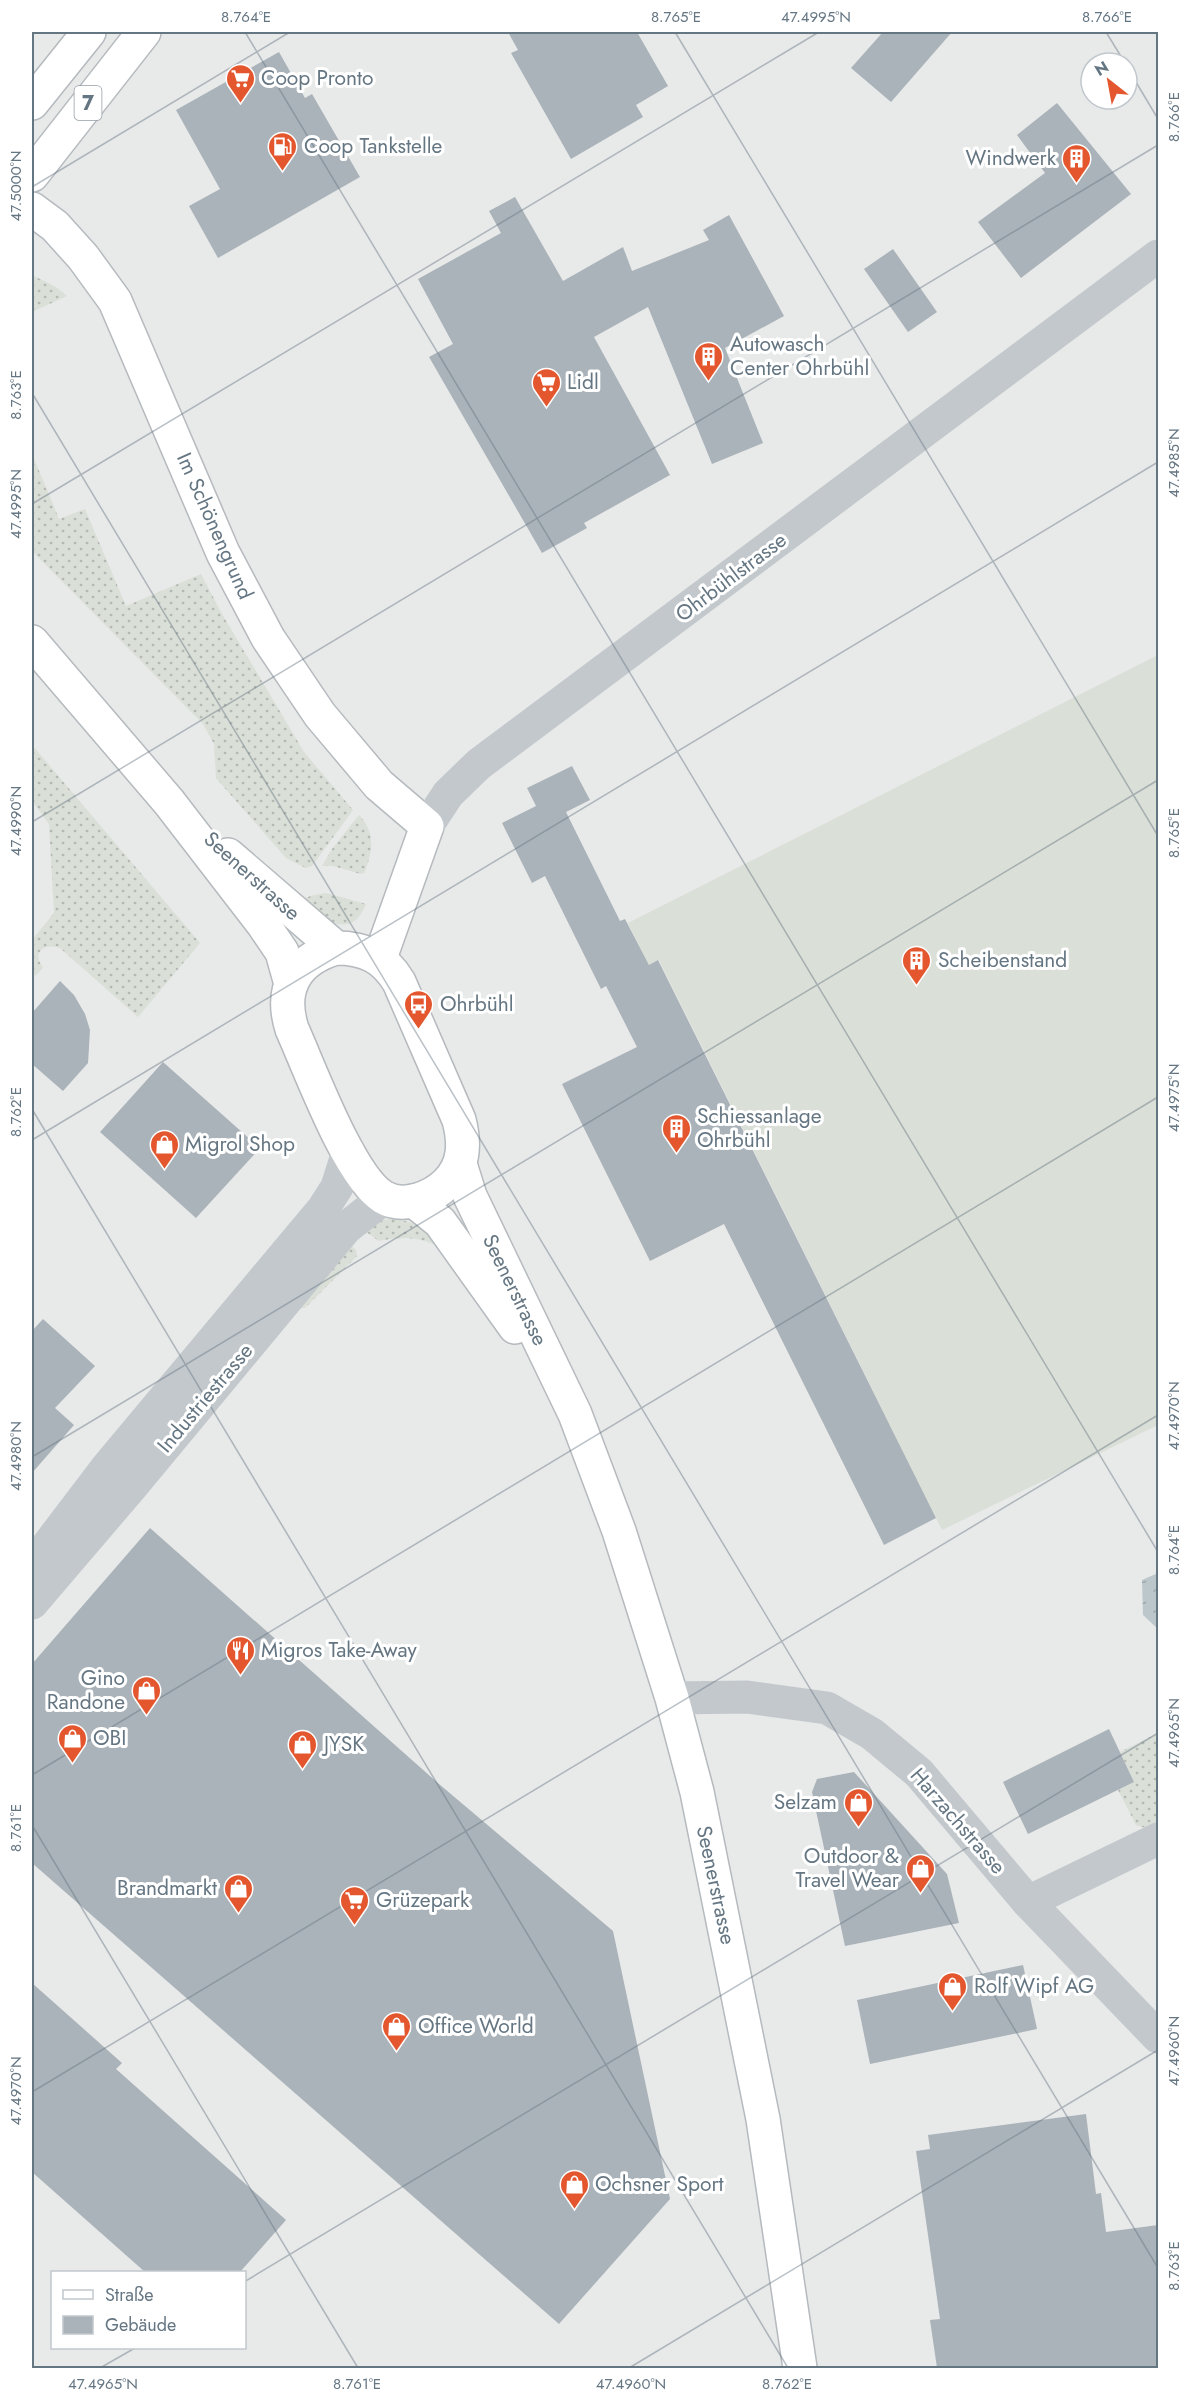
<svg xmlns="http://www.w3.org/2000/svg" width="1190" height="2400" font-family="Jost,sans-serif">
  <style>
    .built { fill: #e8e9e9; fill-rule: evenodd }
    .grass { fill: url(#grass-dots) }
    .pitch { fill: #dadfd7 }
    .water { fill: url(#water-ripples) }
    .building { fill: #aab3b9 }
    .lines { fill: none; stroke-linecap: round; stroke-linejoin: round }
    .major-casing { stroke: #b5babe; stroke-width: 36 }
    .minor { stroke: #c3c8cc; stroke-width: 33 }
    .major { stroke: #fff; stroke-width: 33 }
    .ticks { fill: none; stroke: #657683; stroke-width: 1.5; stroke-opacity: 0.45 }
    .labels { text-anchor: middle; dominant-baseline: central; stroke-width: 6; stroke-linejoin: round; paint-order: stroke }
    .shield { fill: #fff; stroke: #939fa8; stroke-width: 1.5 }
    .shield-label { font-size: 20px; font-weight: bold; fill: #657683 }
    .poi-label { font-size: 21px; fill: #657683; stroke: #fff; text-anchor: start }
    .street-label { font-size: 21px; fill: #657683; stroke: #fff }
    .neatline { fill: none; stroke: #657683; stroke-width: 2 }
    .ticks-label { font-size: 15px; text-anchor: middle; fill: #657683 }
  </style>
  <defs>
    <pattern id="grass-dots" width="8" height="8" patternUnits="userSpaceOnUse" patternTransform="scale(1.5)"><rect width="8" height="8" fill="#dadfd7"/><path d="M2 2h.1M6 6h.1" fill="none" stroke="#b4b9b4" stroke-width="1.8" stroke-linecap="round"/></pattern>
    <pattern id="water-ripples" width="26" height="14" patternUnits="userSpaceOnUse" patternTransform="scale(1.5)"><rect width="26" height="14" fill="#bbc7cb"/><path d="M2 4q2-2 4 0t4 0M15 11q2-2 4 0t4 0" fill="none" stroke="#9ca6aa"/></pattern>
  </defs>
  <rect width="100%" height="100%" fill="#fafaf8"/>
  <path class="built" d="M 32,32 L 1158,32 L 1158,2368 L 32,2368 ZM 1091,63 L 1127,63 L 1127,99 L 1091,99 ZM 52,2272 L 244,2272 L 244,2348 L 52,2348 Z"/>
  <g class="grass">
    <path d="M 32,275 L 56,287 L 67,296 L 32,312 Z"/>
    <path d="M 32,454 L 59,519 L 85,509 L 126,606 L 201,574 L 222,614 L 304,752 L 353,810 L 312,866 L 306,868 L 286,858 L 216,778 L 214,744 L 203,724 L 32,551 Z"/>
    <path d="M 32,745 L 200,943 L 138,1017 L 60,948 C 43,943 32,952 43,968 L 35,976 L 32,973 L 32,940 L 54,913 L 49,824 L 32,801 Z"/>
    <path d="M 359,815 C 376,833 373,852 364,873 L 361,874 L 333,866 L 322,866 L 332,849 Z"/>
    <path d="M 326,893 L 366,904 C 351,943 320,917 300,902 L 310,896 Z"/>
    <path d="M 392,1219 C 413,1220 426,1229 438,1246 C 418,1237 401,1236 379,1241 L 363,1230 L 382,1220 Z"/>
    <path d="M 348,1243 L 356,1250 L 357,1256 L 305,1308 L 298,1308 Z"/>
    <path d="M 1158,1733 L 1158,1832 L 1136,1825 L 1118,1790 L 1134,1782 L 1120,1752 Z"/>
  </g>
  <path class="pitch" d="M 1158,655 L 1158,1425 L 942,1530 L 659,960 L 649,965 L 628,923 Z"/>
  <path class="water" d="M 1158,1573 L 1158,1629 L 1143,1615 L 1142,1580 Z"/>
  <g class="building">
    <path d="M 508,32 L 637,32 L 668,86 L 636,105 L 643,117 L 571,159 L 511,53 L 518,50 Z"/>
    <path d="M 883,32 L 952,32 L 891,102 L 851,68 Z"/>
    <path d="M 279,52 L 305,98 L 312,94 L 360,177 L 218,258 L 189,206 L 220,189 L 176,110 Z"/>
    <path d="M 1057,103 L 1131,194 L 1021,278 L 978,222 L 1045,173 L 1017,135 Z"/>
    <path d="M 515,197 L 563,281 L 623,247 L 632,271 L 709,240 L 703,230 L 729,215 L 784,316 L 725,348 L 763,443 L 712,464 L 648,307 L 594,337 L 670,475 L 584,523 L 587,528 L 542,553 L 429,357 L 453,344 L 418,279 L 501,233 L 489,211 Z"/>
    <path d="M 893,249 L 937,312 L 908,332 L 864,269 Z"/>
    <path d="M 572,766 L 590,800 L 566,812 L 620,921 L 625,919 L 649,965 L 658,960 L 936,1518 L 884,1545 L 724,1224 L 650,1261 L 562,1084 L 637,1047 L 606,986 L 601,989 L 545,876 L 532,883 L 502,823 L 536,806 L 527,788 Z"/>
    <path d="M 60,981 L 74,995 L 85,1014 L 90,1030 L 88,1063 L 63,1091 L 32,1064 L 32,1013 Z"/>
    <path d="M 163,1062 L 260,1148 L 196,1218 L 100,1132 Z"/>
    <path d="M 43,1319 L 95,1366 L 55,1408 L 74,1425 L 32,1473 L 32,1331 Z"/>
    <path d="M 150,1528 L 439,1784 L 613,1931 L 670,2199 L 559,2324 L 32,1863 L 32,1664 Z"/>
    <path d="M 1109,1729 L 1134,1782 L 1028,1834 L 1003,1782 Z"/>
    <path d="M 854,1772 L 947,1874 L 959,1923 L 845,1946 L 812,1792 L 817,1779 Z"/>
    <path d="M 1023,1965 L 1037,2029 L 870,2064 L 857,2000 Z"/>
    <path d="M 32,1983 L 122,2063 L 116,2069 L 286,2220 L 240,2272 L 145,2272 L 32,2172 Z"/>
    <path d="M 1086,2114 L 1096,2194 L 1101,2193 L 1106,2232 L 1158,2225 L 1158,2368 L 937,2368 L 930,2320 L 940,2319 L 916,2151 L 930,2149 L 928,2135 Z"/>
  </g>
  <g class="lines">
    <defs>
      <g id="major">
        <path d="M 32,103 L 89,32"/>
        <path d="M 32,175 L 144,32"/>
        <path d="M 32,209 L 55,226 L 83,257 L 115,301 L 223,553 L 268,638 L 320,715 L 379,785 L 427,826 L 380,958"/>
        <path d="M 32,642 L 169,802 L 263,924 L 282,952 L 291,984"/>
        <path d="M 228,855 L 336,948"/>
        <path d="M 336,948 C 365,948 384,957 399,982 L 459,1120 C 465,1143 465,1165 447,1183 C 432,1198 403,1209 383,1197 C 349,1176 310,1069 292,1029 C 279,988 296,960 336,948 Z"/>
        <path d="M 460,1164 L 470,1196 L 575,1414 L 619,1531 L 672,1698 L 697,1792 L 763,2119 L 800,2368"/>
        <path d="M 414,1201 L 440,1222 L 515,1327"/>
      </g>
    </defs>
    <use href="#major" class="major-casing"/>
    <g class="minor">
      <path d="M 427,826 L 448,794 L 479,764 L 1158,256"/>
      <path d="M 32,1566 L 108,1466 L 323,1209 L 337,1187 L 348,1152"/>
      <path d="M 32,1603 L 132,1486 L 346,1228 L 384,1198"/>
      <path d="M 672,1698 L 747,1697 L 827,1708 L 872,1734 L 919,1773 L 1028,1902 L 1158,2037"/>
      <path d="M 1028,1902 L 1158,1839"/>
    </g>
    <use href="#major" class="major"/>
  </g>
  <path class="ticks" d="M 245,32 L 1158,1552M 675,32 L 1158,836M 1106,32 L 1125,63M 1127,67 L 1158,119M 32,187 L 290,32M 32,393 L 1158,2268M 32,504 L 819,32M 32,822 L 1158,145M 32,1109 L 788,2368M 32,1140 L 1158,462M 32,1457 L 1158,780M 32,1775 L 1158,1097M 32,1825 L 358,2368M 32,2092 L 1158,1415M 244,2282 L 1158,1733M 100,2368 L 135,2348M 629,2368 L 1158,2050M 1157,2368 L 1158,2368"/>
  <defs>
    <symbol id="supermarket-pin" viewBox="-11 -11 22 30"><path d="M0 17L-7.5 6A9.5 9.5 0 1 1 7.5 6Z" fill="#e4572e" stroke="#fff"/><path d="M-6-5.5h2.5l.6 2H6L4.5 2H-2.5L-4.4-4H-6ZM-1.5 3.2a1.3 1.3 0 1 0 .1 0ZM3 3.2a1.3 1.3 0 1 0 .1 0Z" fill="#fff"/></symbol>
    <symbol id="fuel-pin" viewBox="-11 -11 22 30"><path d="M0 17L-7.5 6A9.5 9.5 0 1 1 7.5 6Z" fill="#e4572e" stroke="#fff"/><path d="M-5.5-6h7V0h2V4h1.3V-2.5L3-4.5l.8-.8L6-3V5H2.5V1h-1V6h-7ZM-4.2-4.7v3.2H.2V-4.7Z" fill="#fff"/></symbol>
    <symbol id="building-pin" viewBox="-11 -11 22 30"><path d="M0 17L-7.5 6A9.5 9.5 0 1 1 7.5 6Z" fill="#e4572e" stroke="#fff"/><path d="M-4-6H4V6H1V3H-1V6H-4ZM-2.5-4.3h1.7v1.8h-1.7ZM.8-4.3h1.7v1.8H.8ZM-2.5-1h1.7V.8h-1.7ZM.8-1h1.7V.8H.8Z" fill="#fff"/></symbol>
    <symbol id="bus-pin" viewBox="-11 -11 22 30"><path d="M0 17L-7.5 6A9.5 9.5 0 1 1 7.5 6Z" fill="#e4572e" stroke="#fff"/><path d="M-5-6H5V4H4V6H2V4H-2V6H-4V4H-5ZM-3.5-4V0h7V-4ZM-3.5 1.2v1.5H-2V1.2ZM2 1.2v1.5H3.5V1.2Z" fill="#fff"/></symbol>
    <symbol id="shop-pin" viewBox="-11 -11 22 30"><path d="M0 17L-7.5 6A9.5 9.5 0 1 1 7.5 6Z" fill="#e4572e" stroke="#fff"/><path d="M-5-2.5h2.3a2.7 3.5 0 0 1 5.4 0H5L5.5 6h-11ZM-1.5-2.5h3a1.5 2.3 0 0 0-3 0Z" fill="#fff"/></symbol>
    <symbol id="restaurant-pin" viewBox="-11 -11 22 30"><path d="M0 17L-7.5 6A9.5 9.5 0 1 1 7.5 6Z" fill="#e4572e" stroke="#fff"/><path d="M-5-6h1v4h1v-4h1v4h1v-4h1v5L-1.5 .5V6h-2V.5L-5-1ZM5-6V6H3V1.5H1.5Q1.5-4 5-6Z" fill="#fff"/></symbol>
  </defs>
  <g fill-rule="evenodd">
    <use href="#supermarket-pin" x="224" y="62" width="33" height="45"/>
    <use href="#fuel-pin" x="266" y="130" width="33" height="45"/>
    <use href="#building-pin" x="1060" y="142" width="33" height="45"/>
    <use href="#building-pin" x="692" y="340" width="33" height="45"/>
    <use href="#supermarket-pin" x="530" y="366" width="33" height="45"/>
    <use href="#building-pin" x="900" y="944" width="33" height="45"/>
    <use href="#bus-pin" x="402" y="988" width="33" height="45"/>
    <use href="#building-pin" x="660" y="1112" width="33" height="45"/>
    <use href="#shop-pin" x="148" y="1128" width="33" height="45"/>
    <use href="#restaurant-pin" x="224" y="1634" width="33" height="45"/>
    <use href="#shop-pin" x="130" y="1674" width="33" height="45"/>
    <use href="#shop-pin" x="56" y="1722" width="33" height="45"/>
    <use href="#shop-pin" x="286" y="1728" width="33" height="45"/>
    <use href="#shop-pin" x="842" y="1786" width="33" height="45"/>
    <use href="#shop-pin" x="904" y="1852" width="33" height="45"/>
    <use href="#shop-pin" x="222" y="1872" width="33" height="45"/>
    <use href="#supermarket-pin" x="338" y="1884" width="33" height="45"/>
    <use href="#shop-pin" x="936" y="1970" width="33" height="45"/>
    <use href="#shop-pin" x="380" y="2010" width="33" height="45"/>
    <use href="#shop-pin" x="558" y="2168" width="33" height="45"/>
  </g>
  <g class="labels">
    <rect class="shield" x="74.5" y="86" width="27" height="34" rx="4.5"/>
    <g class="shield-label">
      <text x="88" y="103">7</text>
    </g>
    <g class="poi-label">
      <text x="261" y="78">Coop Pronto</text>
      <text x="304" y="146">Coop Tankstelle</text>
      <text x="1056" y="158" text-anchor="end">Windwerk</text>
      <text x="730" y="344">Autowasch<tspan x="730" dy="24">Center Ohrbühl</tspan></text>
      <text x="567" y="382">Lidl</text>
      <text x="938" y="960">Scheibenstand</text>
      <text x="440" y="1004">Ohrbühl</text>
      <text x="697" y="1116">Schiessanlage<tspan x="697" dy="24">Ohrbühl</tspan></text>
      <text x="185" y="1144">Migrol Shop</text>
      <text x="261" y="1650">Migros Take-Away</text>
      <text x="125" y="1678" text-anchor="end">Gino<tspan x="125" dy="24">Randone</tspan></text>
      <text x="93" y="1738">OBI</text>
      <text x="324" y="1744">JYSK</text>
      <text x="837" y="1802" text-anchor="end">Selzam</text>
      <text x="899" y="1856" text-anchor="end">Outdoor &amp;<tspan x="899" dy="24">Travel Wear</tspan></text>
      <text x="217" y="1888" text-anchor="end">Brandmarkt</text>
      <text x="376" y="1900">Grüzepark</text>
      <text x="974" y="1986">Rolf Wipf AG</text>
      <text x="418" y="2026">Office World</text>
      <text x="595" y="2184">Ochsner Sport</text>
    </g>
    <g class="street-label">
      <text transform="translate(215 526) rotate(66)">Im Schönengrund</text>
      <text transform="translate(731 577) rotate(-37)">Ohrbühlstrasse</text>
      <text transform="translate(252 876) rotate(42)">Seenerstrasse</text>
      <text transform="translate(515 1290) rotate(64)">Seenerstrasse</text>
      <text transform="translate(205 1398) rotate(-50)">Industriestrasse</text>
      <text transform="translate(958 1821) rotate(49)">Harzachstrasse</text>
      <text transform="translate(716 1885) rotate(78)">Seenerstrasse</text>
    </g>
  </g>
  <rect width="1190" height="2400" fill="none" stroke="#ffffff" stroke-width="66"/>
  <rect x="51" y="2271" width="195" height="78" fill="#ffffff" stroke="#c1c8cd" stroke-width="1.5"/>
  <rect x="63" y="2290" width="30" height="9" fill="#ffffff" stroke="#c1c8cd" stroke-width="1.5"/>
  <text x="105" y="2301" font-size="18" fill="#657683">Straße</text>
  <rect x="63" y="2316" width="30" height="18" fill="#aab3b9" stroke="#c1c8cd" stroke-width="1.5"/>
  <text x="105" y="2331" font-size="18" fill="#657683">Gebäude</text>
  <g transform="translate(1109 81) rotate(329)"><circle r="28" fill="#ffffff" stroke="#c1c8cd" stroke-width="1.5"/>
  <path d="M0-4.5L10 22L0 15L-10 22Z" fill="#e4572e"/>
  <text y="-9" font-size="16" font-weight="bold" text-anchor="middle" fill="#657683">N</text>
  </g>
  <rect x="33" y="33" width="1124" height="2334" class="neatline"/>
  <g class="ticks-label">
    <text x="246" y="22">8.764°E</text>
    <text x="676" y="22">8.765°E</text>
    <text x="816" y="22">47.4995°N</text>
    <text x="1107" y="22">8.766°E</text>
    <text transform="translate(1174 117) rotate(-90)" y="5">8.766°E</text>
    <text transform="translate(16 186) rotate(-90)" y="5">47.5000°N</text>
    <text transform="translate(16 395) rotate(-90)" y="5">8.763°E</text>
    <text transform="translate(1174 463) rotate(-90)" y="5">47.4985°N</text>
    <text transform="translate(16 504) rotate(-90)" y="5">47.4995°N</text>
    <text transform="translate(16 821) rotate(-90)" y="5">47.4990°N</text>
    <text transform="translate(1174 833) rotate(-90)" y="5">8.765°E</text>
    <text transform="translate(1174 1098) rotate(-90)" y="5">47.4975°N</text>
    <text transform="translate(16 1112) rotate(-90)" y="5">8.762°E</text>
    <text transform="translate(1174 1416) rotate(-90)" y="5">47.4970°N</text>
    <text transform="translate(16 1456) rotate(-90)" y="5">47.4980°N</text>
    <text transform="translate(1174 1550) rotate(-90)" y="5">8.764°E</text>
    <text transform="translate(1174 1733) rotate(-90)" y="5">47.4965°N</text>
    <text transform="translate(16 1828) rotate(-90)" y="5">8.761°E</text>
    <text transform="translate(1174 2051) rotate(-90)" y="5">47.4960°N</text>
    <text transform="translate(16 2091) rotate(-90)" y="5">47.4970°N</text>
    <text transform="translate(1174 2266) rotate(-90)" y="5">8.763°E</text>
    <text x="103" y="2389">47.4965°N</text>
    <text x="357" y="2389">8.761°E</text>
    <text x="631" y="2389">47.4960°N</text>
    <text x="787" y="2389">8.762°E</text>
  </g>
</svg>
